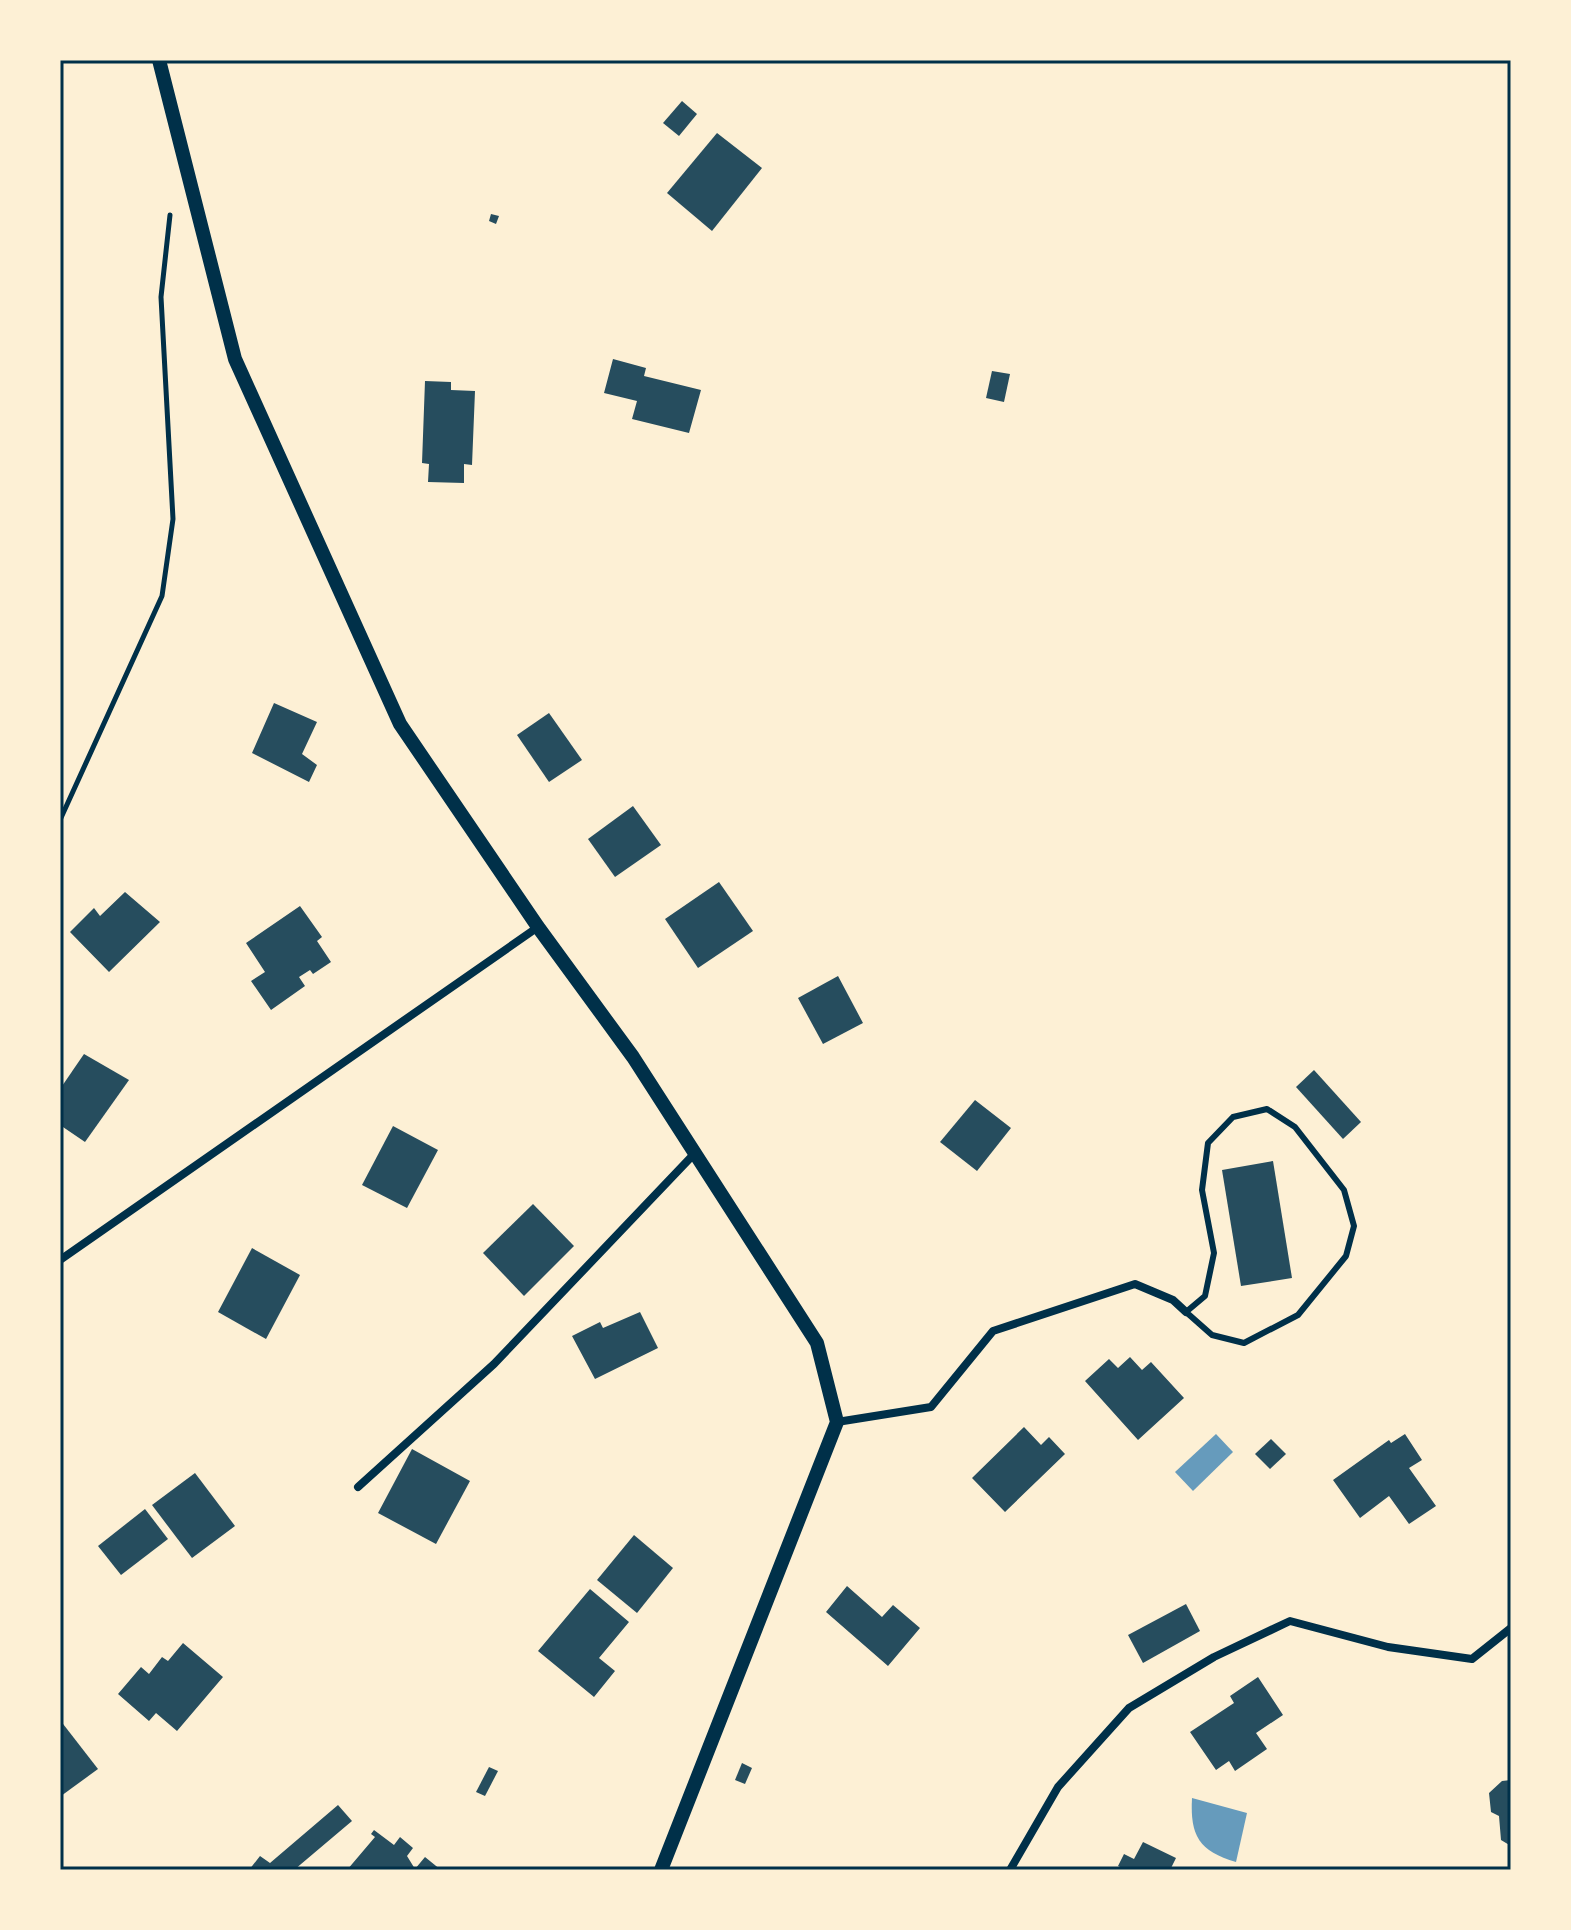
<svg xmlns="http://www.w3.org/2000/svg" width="1571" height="1930" font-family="'Exo 2',sans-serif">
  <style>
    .water { fill: #669bbc }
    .building { fill: #264d5e }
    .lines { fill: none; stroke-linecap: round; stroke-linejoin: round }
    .path { stroke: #003049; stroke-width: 5 }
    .service { stroke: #003049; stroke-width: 6 }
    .minor { stroke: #003049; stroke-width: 8 }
    .tertiary { stroke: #003049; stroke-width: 14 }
    .neatline { fill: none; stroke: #003049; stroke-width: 3 }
  </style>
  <rect width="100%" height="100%" fill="#fdf0d5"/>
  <g class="water">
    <path d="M 1216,1434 L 1233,1452 L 1193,1491 L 1175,1472 Z"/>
    <path d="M 1192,1798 L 1247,1813 L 1236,1862 C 1199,1851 1190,1836 1192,1798 Z"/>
  </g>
  <g class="building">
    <path d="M 682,101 L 697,114 L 679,136 L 663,123 Z"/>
    <path d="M 717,133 L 762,168 L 712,231 L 667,193 Z"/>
    <path d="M 491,214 L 499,216 L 496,224 L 489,221 Z"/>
    <path d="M 613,359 L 646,368 L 644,376 L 701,390 L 689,433 L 632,419 L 637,401 L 604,393 Z"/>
    <path d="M 992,371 L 1010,374 L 1004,402 L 986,398 Z"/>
    <path d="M 425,381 L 451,382 L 451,390 L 475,391 L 472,465 L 464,464 L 464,483 L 428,482 L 429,464 L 422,463 Z"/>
    <path d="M 274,703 L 317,722 L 302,754 L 317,765 L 309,782 L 252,753 Z"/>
    <path d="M 549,713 L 582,760 L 549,782 L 517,735 Z"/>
    <path d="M 633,806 L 661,845 L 615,877 L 588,839 Z"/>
    <path d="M 719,882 L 753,931 L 698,968 L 665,919 Z"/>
    <path d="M 125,892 L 160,922 L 109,972 L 70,932 L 94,908 L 100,916 Z"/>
    <path d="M 300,906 L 322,937 L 317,941 L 331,962 L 313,974 L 310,970 L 299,977 L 305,986 L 271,1010 L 251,981 L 265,972 L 246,943 Z"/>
    <path d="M 838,976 L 863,1023 L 823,1044 L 798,998 Z"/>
    <path d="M 84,1054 L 129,1080 L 85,1142 L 60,1125 L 60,1089 Z"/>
    <path d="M 1314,1070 L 1361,1122 L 1343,1139 L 1296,1087 Z"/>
    <path d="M 975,1100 L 1011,1128 L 977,1171 L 940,1142 Z"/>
    <path d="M 393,1126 L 438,1150 L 407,1208 L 362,1185 Z"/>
    <path d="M 1273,1161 L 1292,1278 L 1241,1286 L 1222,1170 Z"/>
    <path d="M 533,1204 L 574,1246 L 524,1296 L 483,1253 Z"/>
    <path d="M 252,1248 L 300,1275 L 266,1339 L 218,1312 Z"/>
    <path d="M 640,1312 L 658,1348 L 595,1379 L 572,1336 L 600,1322 L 603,1328 Z"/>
    <path d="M 1130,1357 L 1142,1370 L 1151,1362 L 1184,1398 L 1138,1440 L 1085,1381 L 1109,1359 L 1118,1368 Z"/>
    <path d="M 1024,1427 L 1041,1445 L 1049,1437 L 1065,1454 L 1005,1512 L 972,1478 Z"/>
    <path d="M 1405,1434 L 1422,1460 L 1409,1468 L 1436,1506 L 1409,1524 L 1389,1496 L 1360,1518 L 1333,1480 L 1389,1440 L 1391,1443 Z"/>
    <path d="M 1271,1439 L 1286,1454 L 1270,1469 L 1255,1454 Z"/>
    <path d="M 412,1449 L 470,1481 L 436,1544 L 378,1513 Z"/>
    <path d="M 195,1473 L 235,1526 L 192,1558 L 152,1505 Z"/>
    <path d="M 145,1509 L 168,1539 L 121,1575 L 98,1546 Z"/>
    <path d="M 634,1535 L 673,1568 L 637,1613 L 597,1580 Z"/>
    <path d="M 847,1586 L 882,1617 L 893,1605 L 920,1628 L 888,1666 L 826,1612 Z"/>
    <path d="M 590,1589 L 629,1622 L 599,1658 L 615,1671 L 594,1697 L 538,1651 Z"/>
    <path d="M 1186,1604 L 1200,1631 L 1143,1663 L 1128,1635 Z"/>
    <path d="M 183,1643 L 223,1677 L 177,1731 L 156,1713 L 149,1721 L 118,1694 L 141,1667 L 149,1674 L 162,1657 L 168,1661 Z"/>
    <path d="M 1258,1677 L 1283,1715 L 1256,1733 L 1267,1749 L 1235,1771 L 1229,1761 L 1216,1770 L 1190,1732 L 1234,1703 L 1230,1696 Z"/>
    <path d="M 60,1720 L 98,1769 L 61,1796 L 60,1794 Z"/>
    <path d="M 742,1763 L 752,1768 L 745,1784 L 735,1780 Z"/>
    <path d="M 489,1767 L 498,1771 L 485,1796 L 476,1792 Z"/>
    <path d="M 1511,1780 L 1511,1846 L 1501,1840 L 1499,1816 L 1491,1812 L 1489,1793 L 1502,1781 Z"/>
    <path d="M 338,1805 L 352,1821 L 294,1870 L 249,1870 L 260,1856 L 270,1863 Z"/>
    <path d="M 374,1830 L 394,1845 L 400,1837 L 413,1848 L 407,1856 L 415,1869 L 425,1857 L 441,1870 L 347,1870 L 375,1837 L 371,1834 Z"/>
    <path d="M 1143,1842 L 1176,1858 L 1170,1870 L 1126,1870 L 1118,1866 L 1124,1854 L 1134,1859 Z"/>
  </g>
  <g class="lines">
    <path class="path" d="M 60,820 L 162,596 L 173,519 L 161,297 L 170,215"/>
    <path class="service" d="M 1267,1109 L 1295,1127 L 1344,1190 L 1354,1226 L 1346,1256 L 1298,1315 L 1244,1343 L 1212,1335 L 1186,1312 L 1205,1296 L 1214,1253 L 1202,1190 L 1208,1143 L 1233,1117 Z"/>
    <g class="minor">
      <path d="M 60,1260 L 538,927"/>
      <path d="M 837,1422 L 931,1407 L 993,1331 L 1135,1284 L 1173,1300 L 1186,1312"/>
      <path d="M 358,1487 L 494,1364 L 695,1153"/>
      <path d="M 1010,1870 L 1058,1787 L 1129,1708 L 1214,1657 L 1290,1621 L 1388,1647 L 1472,1659 L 1511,1628"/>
    </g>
    <path class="tertiary" d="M 159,60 L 235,359 L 400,724 L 538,927 L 633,1057 L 817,1343 L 837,1422 L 661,1870"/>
  </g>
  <rect width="1571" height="1930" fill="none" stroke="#fdf0d5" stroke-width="124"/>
  <rect x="62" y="62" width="1447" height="1806" class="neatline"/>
</svg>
